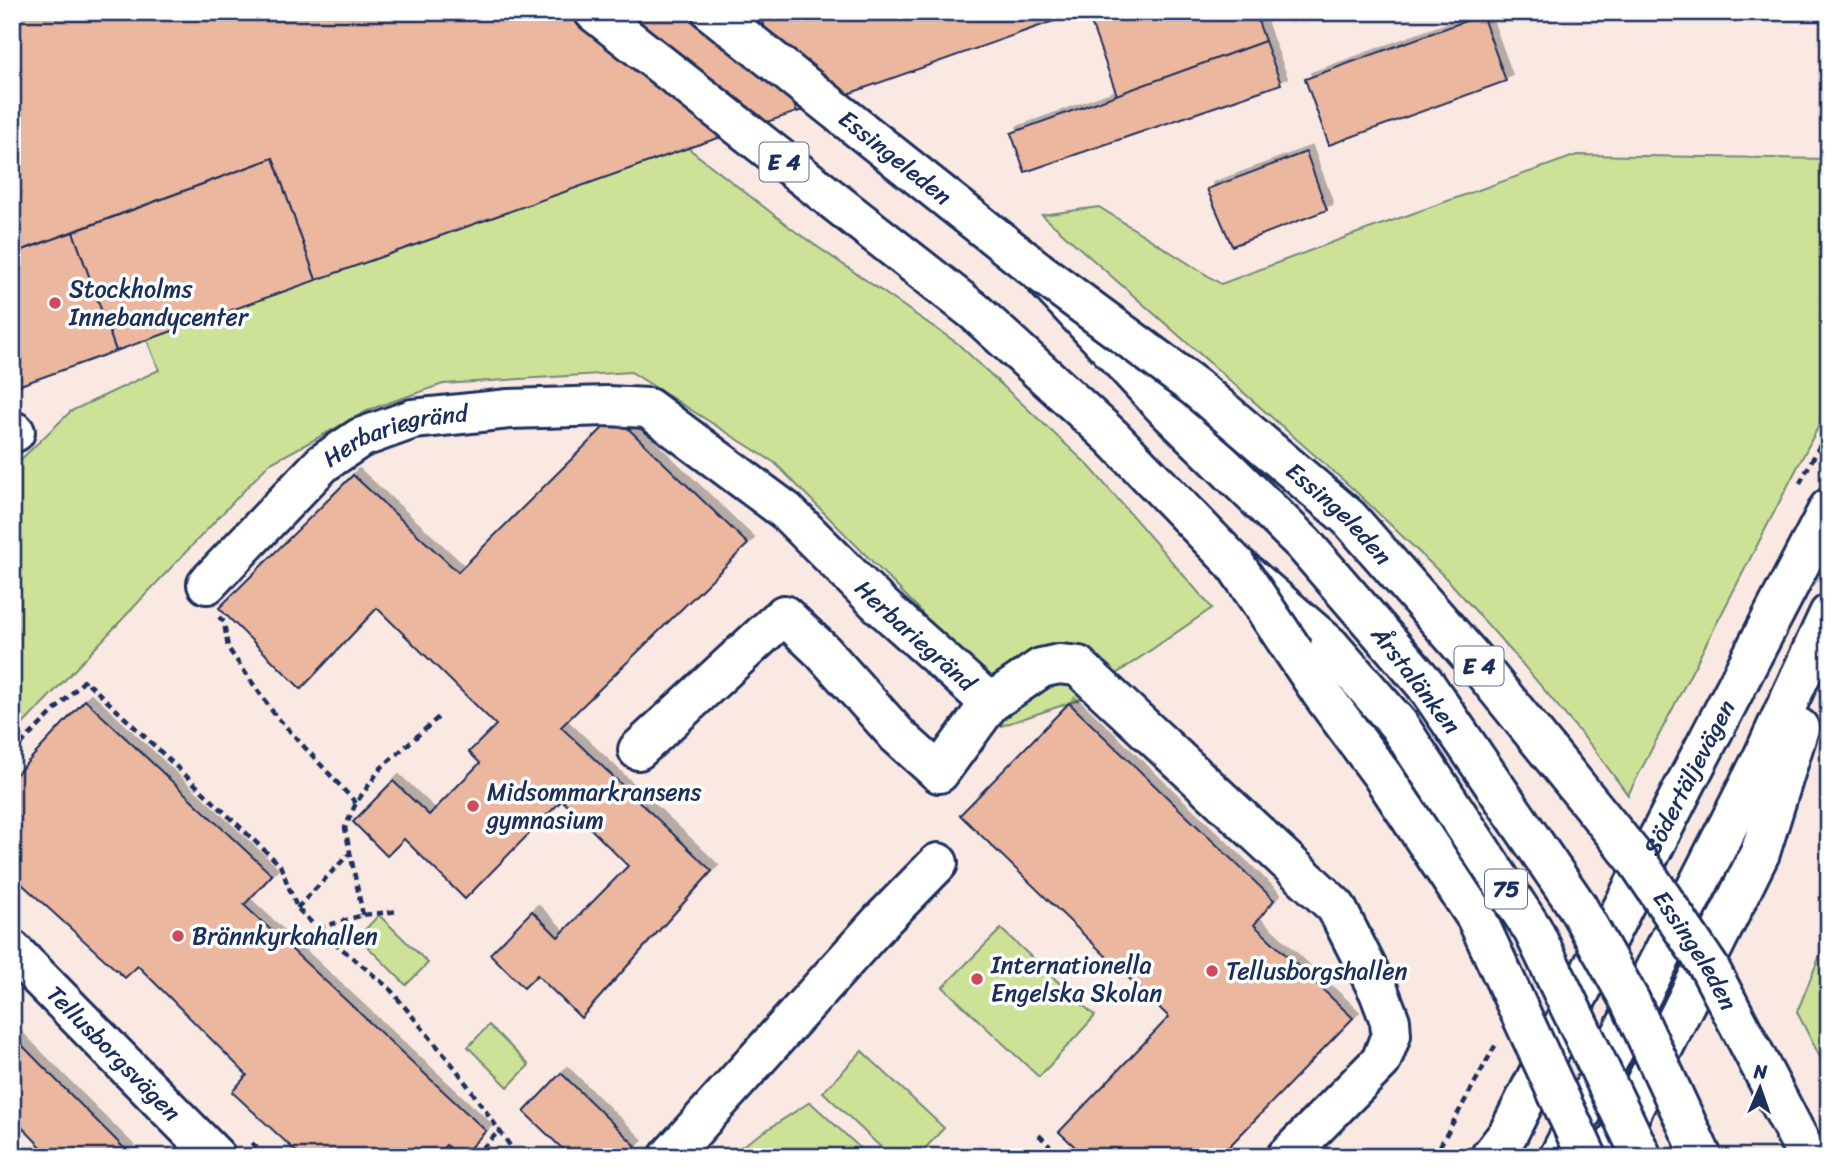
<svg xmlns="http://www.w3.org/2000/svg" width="1841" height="1169" font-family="Sriracha,sans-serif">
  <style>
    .green { fill: #cde297; stroke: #74887a; stroke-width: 2 }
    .building { fill: #ecb79f; stroke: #1b2f5e; stroke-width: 2; filter: url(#shadow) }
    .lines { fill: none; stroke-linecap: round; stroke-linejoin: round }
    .minor-casing { stroke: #1b2f5e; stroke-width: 44 }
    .major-casing { stroke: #1b2f5e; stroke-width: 44 }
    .highway-casing { stroke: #1b2f5e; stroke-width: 44 }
    .path { stroke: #1b2f5e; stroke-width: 4.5; stroke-dasharray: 7 5; stroke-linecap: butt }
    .minor { stroke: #fff; stroke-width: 38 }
    .major { stroke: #fff; stroke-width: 38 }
    .highway { stroke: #fff; stroke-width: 38 }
    .highway-bridge-casing { stroke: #1b2f5e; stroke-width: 44; stroke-linecap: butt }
    .highway-bridge { stroke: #fff; stroke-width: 38 }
    .poi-dot { fill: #d1495b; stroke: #fff; stroke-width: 2.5 }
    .labels { text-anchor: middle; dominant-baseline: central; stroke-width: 7; stroke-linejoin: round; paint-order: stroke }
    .shield { fill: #fff; stroke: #5f6d8e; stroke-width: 2 }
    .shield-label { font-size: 23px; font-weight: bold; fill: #1b2f5e }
    .street-label { font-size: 24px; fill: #1b2f5e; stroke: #fff }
    .poi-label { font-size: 24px; fill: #1b2f5e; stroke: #fff; text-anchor: start }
  </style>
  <defs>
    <filter id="shadow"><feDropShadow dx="6" dy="-6" stdDeviation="0" flood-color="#0004"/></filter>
  </defs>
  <rect width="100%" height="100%" fill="#f9e9e2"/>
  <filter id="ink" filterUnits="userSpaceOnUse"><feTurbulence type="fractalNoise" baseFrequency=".0143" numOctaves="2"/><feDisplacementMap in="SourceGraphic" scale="14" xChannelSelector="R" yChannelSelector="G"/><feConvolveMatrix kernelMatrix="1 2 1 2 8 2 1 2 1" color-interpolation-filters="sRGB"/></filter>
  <g filter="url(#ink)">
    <g class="green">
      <path d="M 688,148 L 796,232 L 957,343 L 1089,466 L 1212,608 L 1078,700 L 998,727 L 919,609 L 775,463 L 631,372 L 443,384 L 371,409 L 269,464 L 12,736 L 12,468 L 71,411 L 159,370 L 147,340 Z"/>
      <path d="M 1577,155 L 1829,159 L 1829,406 L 1628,795 L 1594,749 L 1513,653 L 1448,580 L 1352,488 L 1042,215 L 1099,207 L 1221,284 L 1352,235 Z"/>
      <path d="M 379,915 L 428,963 L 406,985 L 358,937 Z"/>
      <path d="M 1001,929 L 1095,1016 L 1039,1077 L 943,987 Z"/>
      <path d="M 1829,933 L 1829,1075 L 1797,1012 Z"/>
      <path d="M 489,1025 L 529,1065 L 508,1087 L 468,1047 Z"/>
      <path d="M 862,1051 L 944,1128 L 917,1157 L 891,1157 L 823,1092 Z"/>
      <path d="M 810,1102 L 870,1157 L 725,1157 Z"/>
    </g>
    <g class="building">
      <path d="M 12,12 L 759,12 L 797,112 L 688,148 L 316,280 L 273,158 L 17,252 L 12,239 Z"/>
      <path d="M 759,12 L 1079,12 L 797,112 Z"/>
      <path d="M 1087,12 L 1255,12 L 1265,41 L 1117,95 Z"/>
      <path d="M 1482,15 L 1506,81 L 1329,145 L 1305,79 Z"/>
      <path d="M 1265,41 L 1281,84 L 1025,172 L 1011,133 Z"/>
      <path d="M 1306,152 L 1327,210 L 1232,246 L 1207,189 Z"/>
      <path d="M 273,158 L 316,280 L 116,351 L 73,232 Z"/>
      <path d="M 73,232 L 116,351 L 12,388 L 12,254 Z"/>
      <path d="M 615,416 L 748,544 L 561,727 L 712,871 L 581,1018 L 537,975 L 524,988 L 490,954 L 532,911 L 558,937 L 628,866 L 562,800 L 465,899 L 404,839 L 387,856 L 353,822 L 393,781 L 429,815 L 480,763 L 469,752 L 496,725 L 377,608 L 301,689 L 219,608 L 353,475 L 458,572 Z"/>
      <path d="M 85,700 L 272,875 L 244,905 L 486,1131 L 461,1157 L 458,1157 L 446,1145 L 435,1157 L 302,1157 L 232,1092 L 247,1075 L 138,966 L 125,978 L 12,875 L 12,779 Z"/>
      <path d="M 1069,703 L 1274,900 L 1254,925 L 1353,1018 L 1219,1157 L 1086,1157 L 1059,1132 L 1169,1017 L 960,815 Z"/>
      <path d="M 12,1035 L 68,1092 L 133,1157 L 51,1157 L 12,1117 Z"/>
      <path d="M 561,1073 L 636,1146 L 625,1157 L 571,1157 L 524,1112 Z"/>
    </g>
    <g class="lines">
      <defs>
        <g id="minor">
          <path d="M 12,433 L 15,432"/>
          <path id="s1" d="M 207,584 L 323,463 L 360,438 L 413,419 L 509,409 L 607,406 L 648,408 L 786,511 L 877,602 L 990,703 L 1041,668 L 1059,664 L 1078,666 L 1336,907 L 1379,992 L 1390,1021 L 1391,1035 L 1381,1061 L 1286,1157"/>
          <path d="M 638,750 L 784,615 L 823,652 L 898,736 L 939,773 L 990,703"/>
          <path id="s2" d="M 12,950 L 216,1157"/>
          <path d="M 669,1157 L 882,920 L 938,863"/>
        </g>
        <g id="major">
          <path id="s3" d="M 1490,1157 L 1508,1134 L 1684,787 L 1829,508"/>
          <path d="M 1559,1157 L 1763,757 L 1829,614"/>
          <path d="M 1609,1157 L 1760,853 L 1799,728"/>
        </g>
        <g id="highway">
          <path d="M 594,12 L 974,311 L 1112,437 L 1235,564 L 1330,646"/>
          <path id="s4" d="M 712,12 L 1038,271 L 1166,409 L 1303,543 L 1425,684"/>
        </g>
      </defs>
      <use href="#minor" class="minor-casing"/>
      <use href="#major" class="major-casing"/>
      <use href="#highway" class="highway-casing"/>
      <g class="path">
        <path d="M 1800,483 L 1829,428"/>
        <path d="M 219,617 L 224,622 L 228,648 L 275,715 L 356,803"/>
        <path d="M 12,753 L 85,680 L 280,865 L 297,908 L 317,928 L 389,988 L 456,1069 L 518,1157"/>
        <path d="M 297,908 L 349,854"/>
        <path d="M 363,915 L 345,828 L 356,803 L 381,768 L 441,715"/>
        <path d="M 318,928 L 363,915 L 399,911"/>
        <path d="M 1039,1135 L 1060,1157"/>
        <path d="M 252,1143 L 266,1157"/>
        <path d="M 474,1157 L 500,1130"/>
        <path d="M 1434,1157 L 1496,1044"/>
      </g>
      <use href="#minor" class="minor"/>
      <use href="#major" class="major"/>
      <use href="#highway" class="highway"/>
      <defs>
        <g id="highway-bridge">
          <path id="s5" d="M 1038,271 L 1195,387 L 1349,518 L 1479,666 L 1638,862 L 1710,969 L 1808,1157"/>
          <path d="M 1235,564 L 1322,694 L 1382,775 L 1476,917 L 1587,1157"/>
          <path d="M 1330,646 L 1398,724 L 1533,930 L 1642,1157"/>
          <path d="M 1425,684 L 1577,906 L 1630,1001 L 1702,1157"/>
        </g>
      </defs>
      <use href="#highway-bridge" class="highway-bridge-casing"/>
      <use href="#highway-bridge" class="highway-bridge"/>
    </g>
  </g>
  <g class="poi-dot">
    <circle cx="55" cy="303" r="7"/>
    <circle cx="473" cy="806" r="7"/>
    <circle cx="178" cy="936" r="7"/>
    <circle cx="1212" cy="971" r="7"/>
    <circle cx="977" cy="979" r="7"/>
  </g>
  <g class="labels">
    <g class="shield">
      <rect x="759.5" y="142.5" width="49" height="39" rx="5"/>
      <rect x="1454.5" y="646.5" width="49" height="39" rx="5"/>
      <rect x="1485" y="869.5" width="42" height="39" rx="5"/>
    </g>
    <g class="shield-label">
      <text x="784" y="162">E 4</text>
      <text x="1479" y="666">E 4</text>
      <text x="1506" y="889">75</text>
    </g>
    <g class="street-label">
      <text stroke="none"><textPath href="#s4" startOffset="234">Essingeleden</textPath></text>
      <text stroke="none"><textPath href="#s1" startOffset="247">Herbariegränd</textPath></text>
      <text stroke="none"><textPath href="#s5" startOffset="387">Essingeleden</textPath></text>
      <text stroke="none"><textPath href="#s1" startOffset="856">Herbariegränd</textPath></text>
      <text transform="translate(1416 680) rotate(52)">Årstalänken</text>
      <text stroke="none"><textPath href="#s3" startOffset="429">Södertäljevägen</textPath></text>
      <text stroke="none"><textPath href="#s5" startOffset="952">Essingeleden</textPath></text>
      <text stroke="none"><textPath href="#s2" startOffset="145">Tellusborgsvägen</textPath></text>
    </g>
    <g class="poi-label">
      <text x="69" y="289">Stockholms<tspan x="69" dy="28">Innebandycenter</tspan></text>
      <text x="487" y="792">Midsommarkransens<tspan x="487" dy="28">gymnasium</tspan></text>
      <text x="192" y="936">Brännkyrkahallen</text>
      <text x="991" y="965">Internationella<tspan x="991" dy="28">Engelska Skolan</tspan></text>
      <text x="1226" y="971">Tellusborgshallen</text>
    </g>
  </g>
  <rect width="1841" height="1169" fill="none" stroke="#fff" stroke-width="42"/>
  <rect x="21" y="21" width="1799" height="1127" fill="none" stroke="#1b2f5e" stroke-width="2.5" filter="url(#ink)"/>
  <g transform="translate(1760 1088) rotate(2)" stroke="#ffffff" stroke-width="5" paint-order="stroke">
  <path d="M0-5L12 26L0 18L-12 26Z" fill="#1b2f5e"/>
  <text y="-10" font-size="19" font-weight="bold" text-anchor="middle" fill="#1b2f5e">N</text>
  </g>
</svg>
